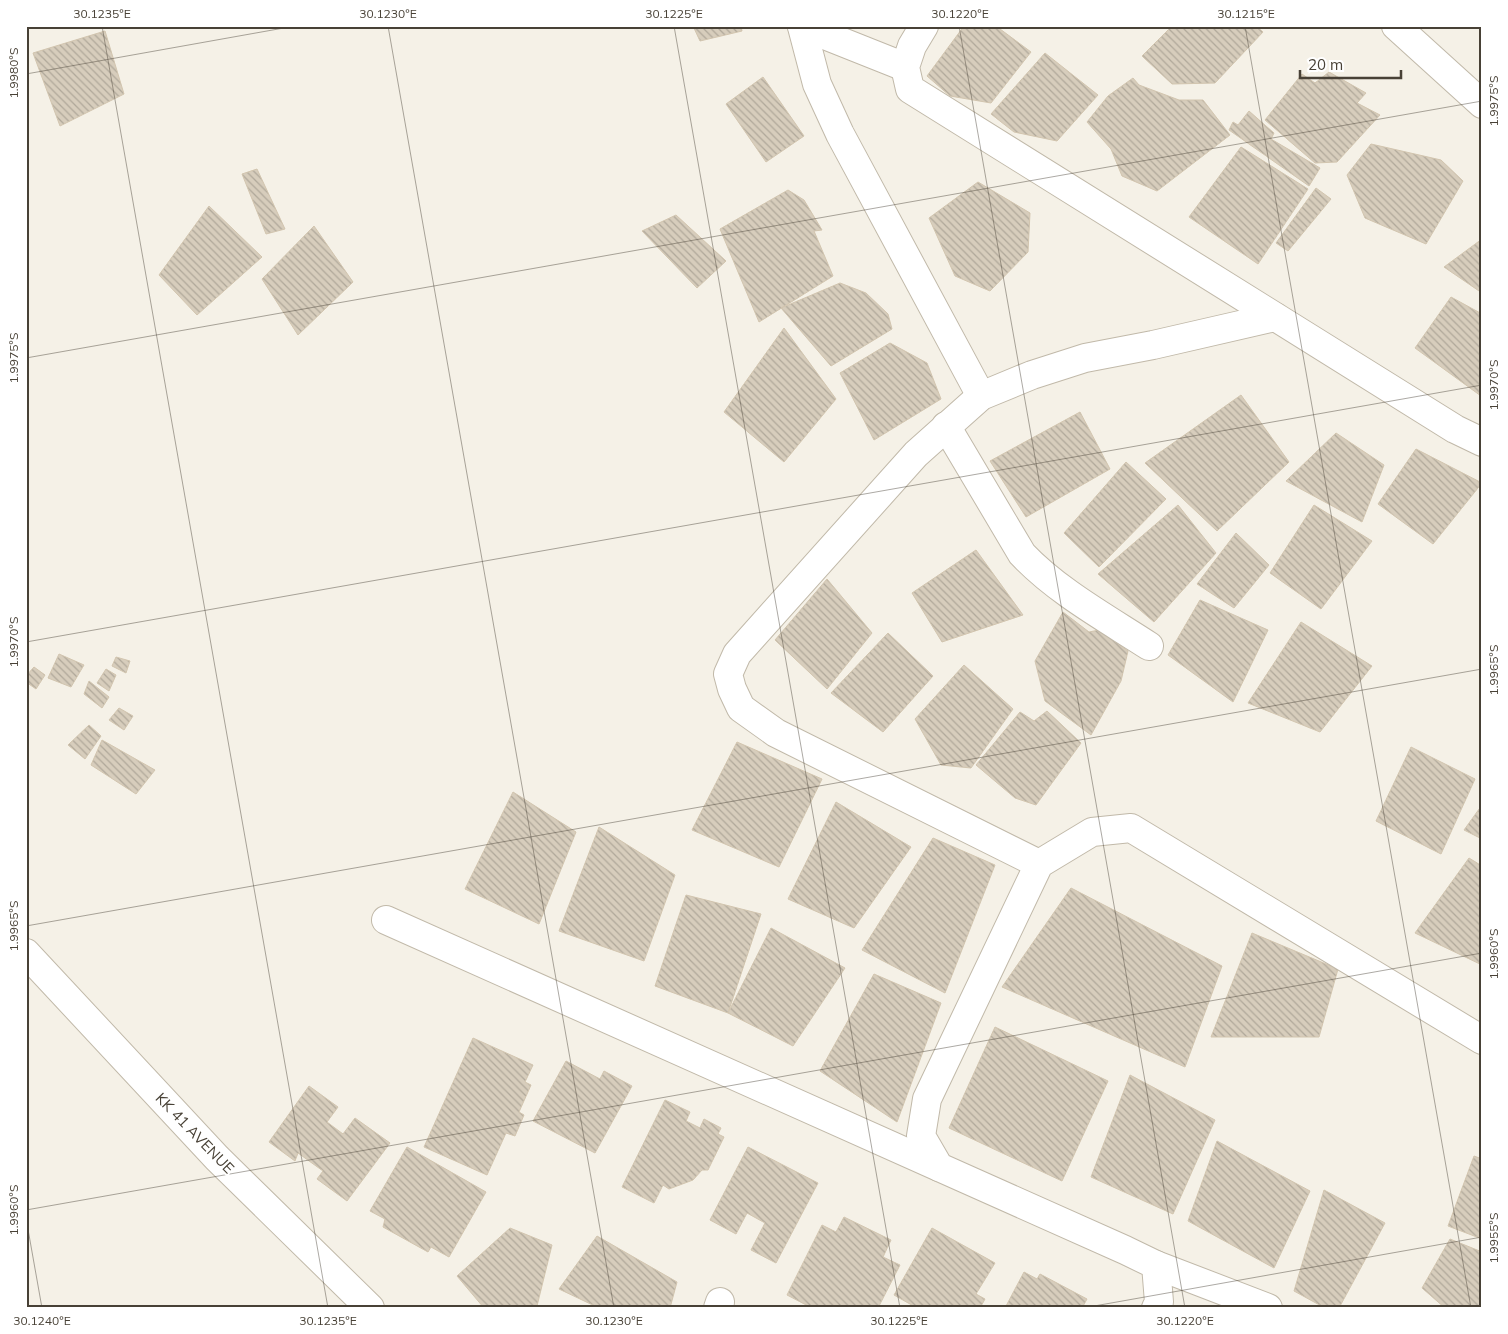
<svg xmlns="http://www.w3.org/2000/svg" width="1508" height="1334" font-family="Mulish,sans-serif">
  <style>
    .building { fill: url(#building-back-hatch); stroke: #d2c5af }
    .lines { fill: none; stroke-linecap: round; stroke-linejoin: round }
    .minor-casing { stroke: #c1b9a9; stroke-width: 30 }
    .minor { stroke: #fff; stroke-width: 28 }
    .ticks { fill: none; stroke: #484136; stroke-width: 1; stroke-opacity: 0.45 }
    .labels { text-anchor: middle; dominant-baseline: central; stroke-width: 4; stroke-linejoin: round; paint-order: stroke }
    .street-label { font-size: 15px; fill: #484136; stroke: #fff }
    .neatline { fill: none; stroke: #484136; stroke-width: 2 }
    .ticks-label { font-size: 12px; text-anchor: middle; fill: #484136 }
  </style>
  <defs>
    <pattern id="building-back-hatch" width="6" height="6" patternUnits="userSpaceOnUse" patternTransform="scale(1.25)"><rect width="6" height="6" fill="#d7cdbc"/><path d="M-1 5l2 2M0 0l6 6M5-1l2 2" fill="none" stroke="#b0a89a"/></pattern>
  </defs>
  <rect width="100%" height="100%" fill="#f5f1e7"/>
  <g class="building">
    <path d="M 693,26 L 741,26 L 742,31 L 700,41 Z"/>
    <path d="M 964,26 L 996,26 L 1031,52 L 991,103 L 950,96 L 927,76 Z"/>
    <path d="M 1172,26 L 1256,26 L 1263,32 L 1215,83 L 1172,84 L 1142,56 Z"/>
    <path d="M 105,31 L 124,94 L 60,126 L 33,53 Z"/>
    <path d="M 1045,53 L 1098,95 L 1057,141 L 1014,132 L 991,114 Z"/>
    <path d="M 1329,72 L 1366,93 L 1357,103 L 1380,115 L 1337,162 L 1315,163 L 1265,120 L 1302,74 L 1315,83 Z"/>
    <path d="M 763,77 L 804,136 L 766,162 L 726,104 Z"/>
    <path d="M 1133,78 L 1139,85 L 1179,100 L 1203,100 L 1230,135 L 1157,191 L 1122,176 L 1111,149 L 1087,122 L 1108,96 Z"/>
    <path d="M 1249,111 L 1274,133 L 1271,139 L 1320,168 L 1309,186 L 1229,130 L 1233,122 L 1238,125 Z"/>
    <path d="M 1371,144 L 1441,160 L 1463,181 L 1426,244 L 1365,218 L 1347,175 Z"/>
    <path d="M 1241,147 L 1308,189 L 1258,264 L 1189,217 Z"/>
    <path d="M 257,169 L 285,229 L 266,234 L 242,174 Z"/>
    <path d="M 978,182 L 1030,213 L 1028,252 L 990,291 L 955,276 L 929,218 Z"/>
    <path d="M 1316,188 L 1331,199 L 1288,251 L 1276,243 Z"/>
    <path d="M 788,190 L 804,200 L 822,230 L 814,231 L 833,276 L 759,322 L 720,229 Z"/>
    <path d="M 209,206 L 262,257 L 197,315 L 159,275 Z"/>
    <path d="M 676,215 L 726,261 L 697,288 L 642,231 Z"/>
    <path d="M 314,226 L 353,282 L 298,335 L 262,279 Z"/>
    <path d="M 1482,239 L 1482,293 L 1444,267 Z"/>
    <path d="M 840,283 L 866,293 L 888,314 L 892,329 L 831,366 L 781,308 Z"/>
    <path d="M 1451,297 L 1482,314 L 1481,396 L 1415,348 Z"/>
    <path d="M 784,328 L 836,399 L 784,462 L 724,412 Z"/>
    <path d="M 890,343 L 927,363 L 941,399 L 874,440 L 840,373 Z"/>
    <path d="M 1241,395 L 1289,462 L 1217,531 L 1145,463 Z"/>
    <path d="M 1080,412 L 1110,469 L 1026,517 L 990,461 Z"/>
    <path d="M 1336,433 L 1384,465 L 1362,522 L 1286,481 Z"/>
    <path d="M 1416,449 L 1482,483 L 1433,544 L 1378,504 Z"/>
    <path d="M 1126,462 L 1166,499 L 1099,567 L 1064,533 Z"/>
    <path d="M 1178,505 L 1216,553 L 1154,622 L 1098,574 Z"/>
    <path d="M 1314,505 L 1372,541 L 1321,609 L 1270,573 Z"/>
    <path d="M 1236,533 L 1269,565 L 1234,608 L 1197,584 Z"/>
    <path d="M 976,550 L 1023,615 L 942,642 L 912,593 Z"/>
    <path d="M 827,579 L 872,633 L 827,689 L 775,640 Z"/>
    <path d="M 1200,600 L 1268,630 L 1233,702 L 1168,655 Z"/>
    <path d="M 1063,612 L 1089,632 L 1099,630 L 1128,651 L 1121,681 L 1091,735 L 1045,701 L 1035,661 Z"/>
    <path d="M 1301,622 L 1372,666 L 1320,732 L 1248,703 Z"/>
    <path d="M 888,633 L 933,676 L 883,732 L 831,693 Z"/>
    <path d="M 59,654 L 84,665 L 71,687 L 48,678 Z"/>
    <path d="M 116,657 L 130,661 L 126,673 L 112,666 Z"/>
    <path d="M 964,665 L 1013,709 L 971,768 L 941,765 L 915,719 Z"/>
    <path d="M 34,667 L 45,675 L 36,689 L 26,682 L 26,676 Z"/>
    <path d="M 106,669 L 116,675 L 109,691 L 97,683 Z"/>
    <path d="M 89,681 L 109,697 L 102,708 L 84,694 Z"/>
    <path d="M 119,708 L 133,716 L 124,730 L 109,720 Z"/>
    <path d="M 1047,711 L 1081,743 L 1036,805 L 1015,798 L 976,765 L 1020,712 L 1034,721 Z"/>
    <path d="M 89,725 L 101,736 L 85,759 L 68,745 Z"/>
    <path d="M 102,740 L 155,770 L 136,794 L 91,765 Z"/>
    <path d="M 737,742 L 822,779 L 779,867 L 692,830 Z"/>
    <path d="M 1411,747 L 1475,779 L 1441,854 L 1376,821 Z"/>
    <path d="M 513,792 L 576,832 L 539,924 L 465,889 Z"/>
    <path d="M 836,802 L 911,847 L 854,928 L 788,899 Z"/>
    <path d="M 1482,805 L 1482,839 L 1464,830 Z"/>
    <path d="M 599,827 L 675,875 L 644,961 L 559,931 Z"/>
    <path d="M 933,838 L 995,865 L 945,993 L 862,950 Z"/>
    <path d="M 1469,858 L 1482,866 L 1482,965 L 1415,933 Z"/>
    <path d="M 1071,888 L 1222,966 L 1185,1067 L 1002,987 Z"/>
    <path d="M 686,895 L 761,914 L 728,1013 L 655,986 Z"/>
    <path d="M 771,928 L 845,968 L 793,1046 L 728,1013 Z"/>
    <path d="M 1252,933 L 1338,969 L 1319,1037 L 1211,1037 Z"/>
    <path d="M 874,974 L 941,1003 L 897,1122 L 820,1071 Z"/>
    <path d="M 995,1027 L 1108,1081 L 1062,1181 L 949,1128 Z"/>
    <path d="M 473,1038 L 533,1065 L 525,1082 L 531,1085 L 519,1112 L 524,1115 L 515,1136 L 506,1133 L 487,1175 L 424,1147 Z"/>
    <path d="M 566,1061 L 600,1079 L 604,1071 L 632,1086 L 595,1153 L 533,1121 Z"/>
    <path d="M 1130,1075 L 1215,1120 L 1173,1214 L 1091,1177 Z"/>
    <path d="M 309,1086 L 338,1107 L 327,1122 L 343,1134 L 355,1118 L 390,1143 L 347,1201 L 317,1179 L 323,1171 L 298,1153 L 295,1161 L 269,1142 Z"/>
    <path d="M 665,1100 L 690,1112 L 686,1121 L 700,1128 L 704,1119 L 721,1128 L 718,1134 L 724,1137 L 708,1170 L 702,1170 L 693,1180 L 669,1189 L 663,1185 L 654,1203 L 622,1187 Z"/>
    <path d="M 1217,1141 L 1310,1191 L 1274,1268 L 1188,1221 Z"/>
    <path d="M 407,1147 L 486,1192 L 449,1257 L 431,1247 L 428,1252 L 383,1227 L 385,1219 L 370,1211 Z"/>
    <path d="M 748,1147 L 818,1183 L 776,1263 L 751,1250 L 765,1223 L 747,1213 L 736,1234 L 710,1220 Z"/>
    <path d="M 1474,1156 L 1482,1159 L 1482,1239 L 1448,1226 Z"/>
    <path d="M 1324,1190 L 1385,1223 L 1339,1308 L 1325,1308 L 1294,1291 Z"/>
    <path d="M 844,1217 L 891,1240 L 883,1257 L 900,1265 L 878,1308 L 812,1308 L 787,1295 L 822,1225 L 836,1232 Z"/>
    <path d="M 510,1228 L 552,1245 L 537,1306 L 532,1308 L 484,1308 L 457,1276 Z"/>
    <path d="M 932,1228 L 995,1263 L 976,1294 L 985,1299 L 980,1308 L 917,1308 L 894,1295 Z"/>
    <path d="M 597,1236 L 677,1282 L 670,1308 L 599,1308 L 559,1289 Z"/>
    <path d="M 1450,1239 L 1482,1252 L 1482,1308 L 1445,1308 L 1422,1288 Z"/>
    <path d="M 1024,1272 L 1037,1279 L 1040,1274 L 1087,1299 L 1082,1308 L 1005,1308 Z"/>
  </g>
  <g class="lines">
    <defs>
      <g id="minor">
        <path d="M 802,26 L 905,67"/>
        <path d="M 924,26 L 912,46 L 905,67 L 910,89 L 1455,429 L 1482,442"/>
        <path d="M 1396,26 L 1482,104"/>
        <path d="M 802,27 L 817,84 L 840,134 L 981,396"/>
        <path d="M 946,426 L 1022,554 C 1057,591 1106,618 1149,646"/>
        <path d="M 1039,864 L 776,733 L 741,708 L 732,689 L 728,674 L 737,654 L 916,454 L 981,396 L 1032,375 L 1085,358 L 1153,345 L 1275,317"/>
        <path d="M 386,920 L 939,1167"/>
        <path d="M 26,953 L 217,1158 L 370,1308"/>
        <path d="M 1156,1265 L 1268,1308"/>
        <path d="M 718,1308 L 720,1302"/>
        <path d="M 1156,1308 L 1159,1302 L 1156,1265 L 1125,1250 L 939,1167 L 921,1136 L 927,1099 L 1039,864 L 1092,832 L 1131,828 L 1482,1040"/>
      </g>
    </defs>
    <use href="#minor" class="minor-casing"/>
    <use href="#minor" class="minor"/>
  </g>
  <path class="ticks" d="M 102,26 L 328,1308M 388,26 L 614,1308M 674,26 L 900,1308M 959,26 L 1185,1308M 1245,26 L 1471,1308M 26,74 L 295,26M 26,358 L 1482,101M 26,642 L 1482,385M 26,926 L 1482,669M 26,1210 L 1482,953M 26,1218 L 42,1308M 1083,1308 L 1482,1237"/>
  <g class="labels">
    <g class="street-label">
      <text transform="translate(195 1133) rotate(46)">KK 41 AVENUE</text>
    </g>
  </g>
  <rect width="1508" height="1334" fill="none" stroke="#ffffff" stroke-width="55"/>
  <path d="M1300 70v8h101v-8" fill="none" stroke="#484136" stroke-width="2.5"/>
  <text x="1308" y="70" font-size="15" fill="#484136" stroke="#ffffff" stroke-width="4" paint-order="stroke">20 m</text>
  <rect x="28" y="28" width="1452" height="1278" class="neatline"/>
  <g class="ticks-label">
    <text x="102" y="18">30.1235°E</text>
    <text x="388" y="18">30.1230°E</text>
    <text x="674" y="18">30.1225°E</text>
    <text x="960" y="18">30.1220°E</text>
    <text x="1246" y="18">30.1215°E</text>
    <text transform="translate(14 73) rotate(-90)" y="4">1.9980°S</text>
    <text transform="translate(1494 101) rotate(-90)" y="4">1.9975°S</text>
    <text transform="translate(14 358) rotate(-90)" y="4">1.9975°S</text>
    <text transform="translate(1494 385) rotate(-90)" y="4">1.9970°S</text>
    <text transform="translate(14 642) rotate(-90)" y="4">1.9970°S</text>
    <text transform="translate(1494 670) rotate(-90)" y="4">1.9965°S</text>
    <text transform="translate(14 926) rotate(-90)" y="4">1.9965°S</text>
    <text transform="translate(1494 954) rotate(-90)" y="4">1.9960°S</text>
    <text transform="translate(14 1210) rotate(-90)" y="4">1.9960°S</text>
    <text transform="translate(1494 1238) rotate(-90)" y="4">1.9955°S</text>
    <text x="42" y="1325">30.1240°E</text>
    <text x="328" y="1325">30.1235°E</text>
    <text x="614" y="1325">30.1230°E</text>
    <text x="899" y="1325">30.1225°E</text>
    <text x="1185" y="1325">30.1220°E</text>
  </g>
</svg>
